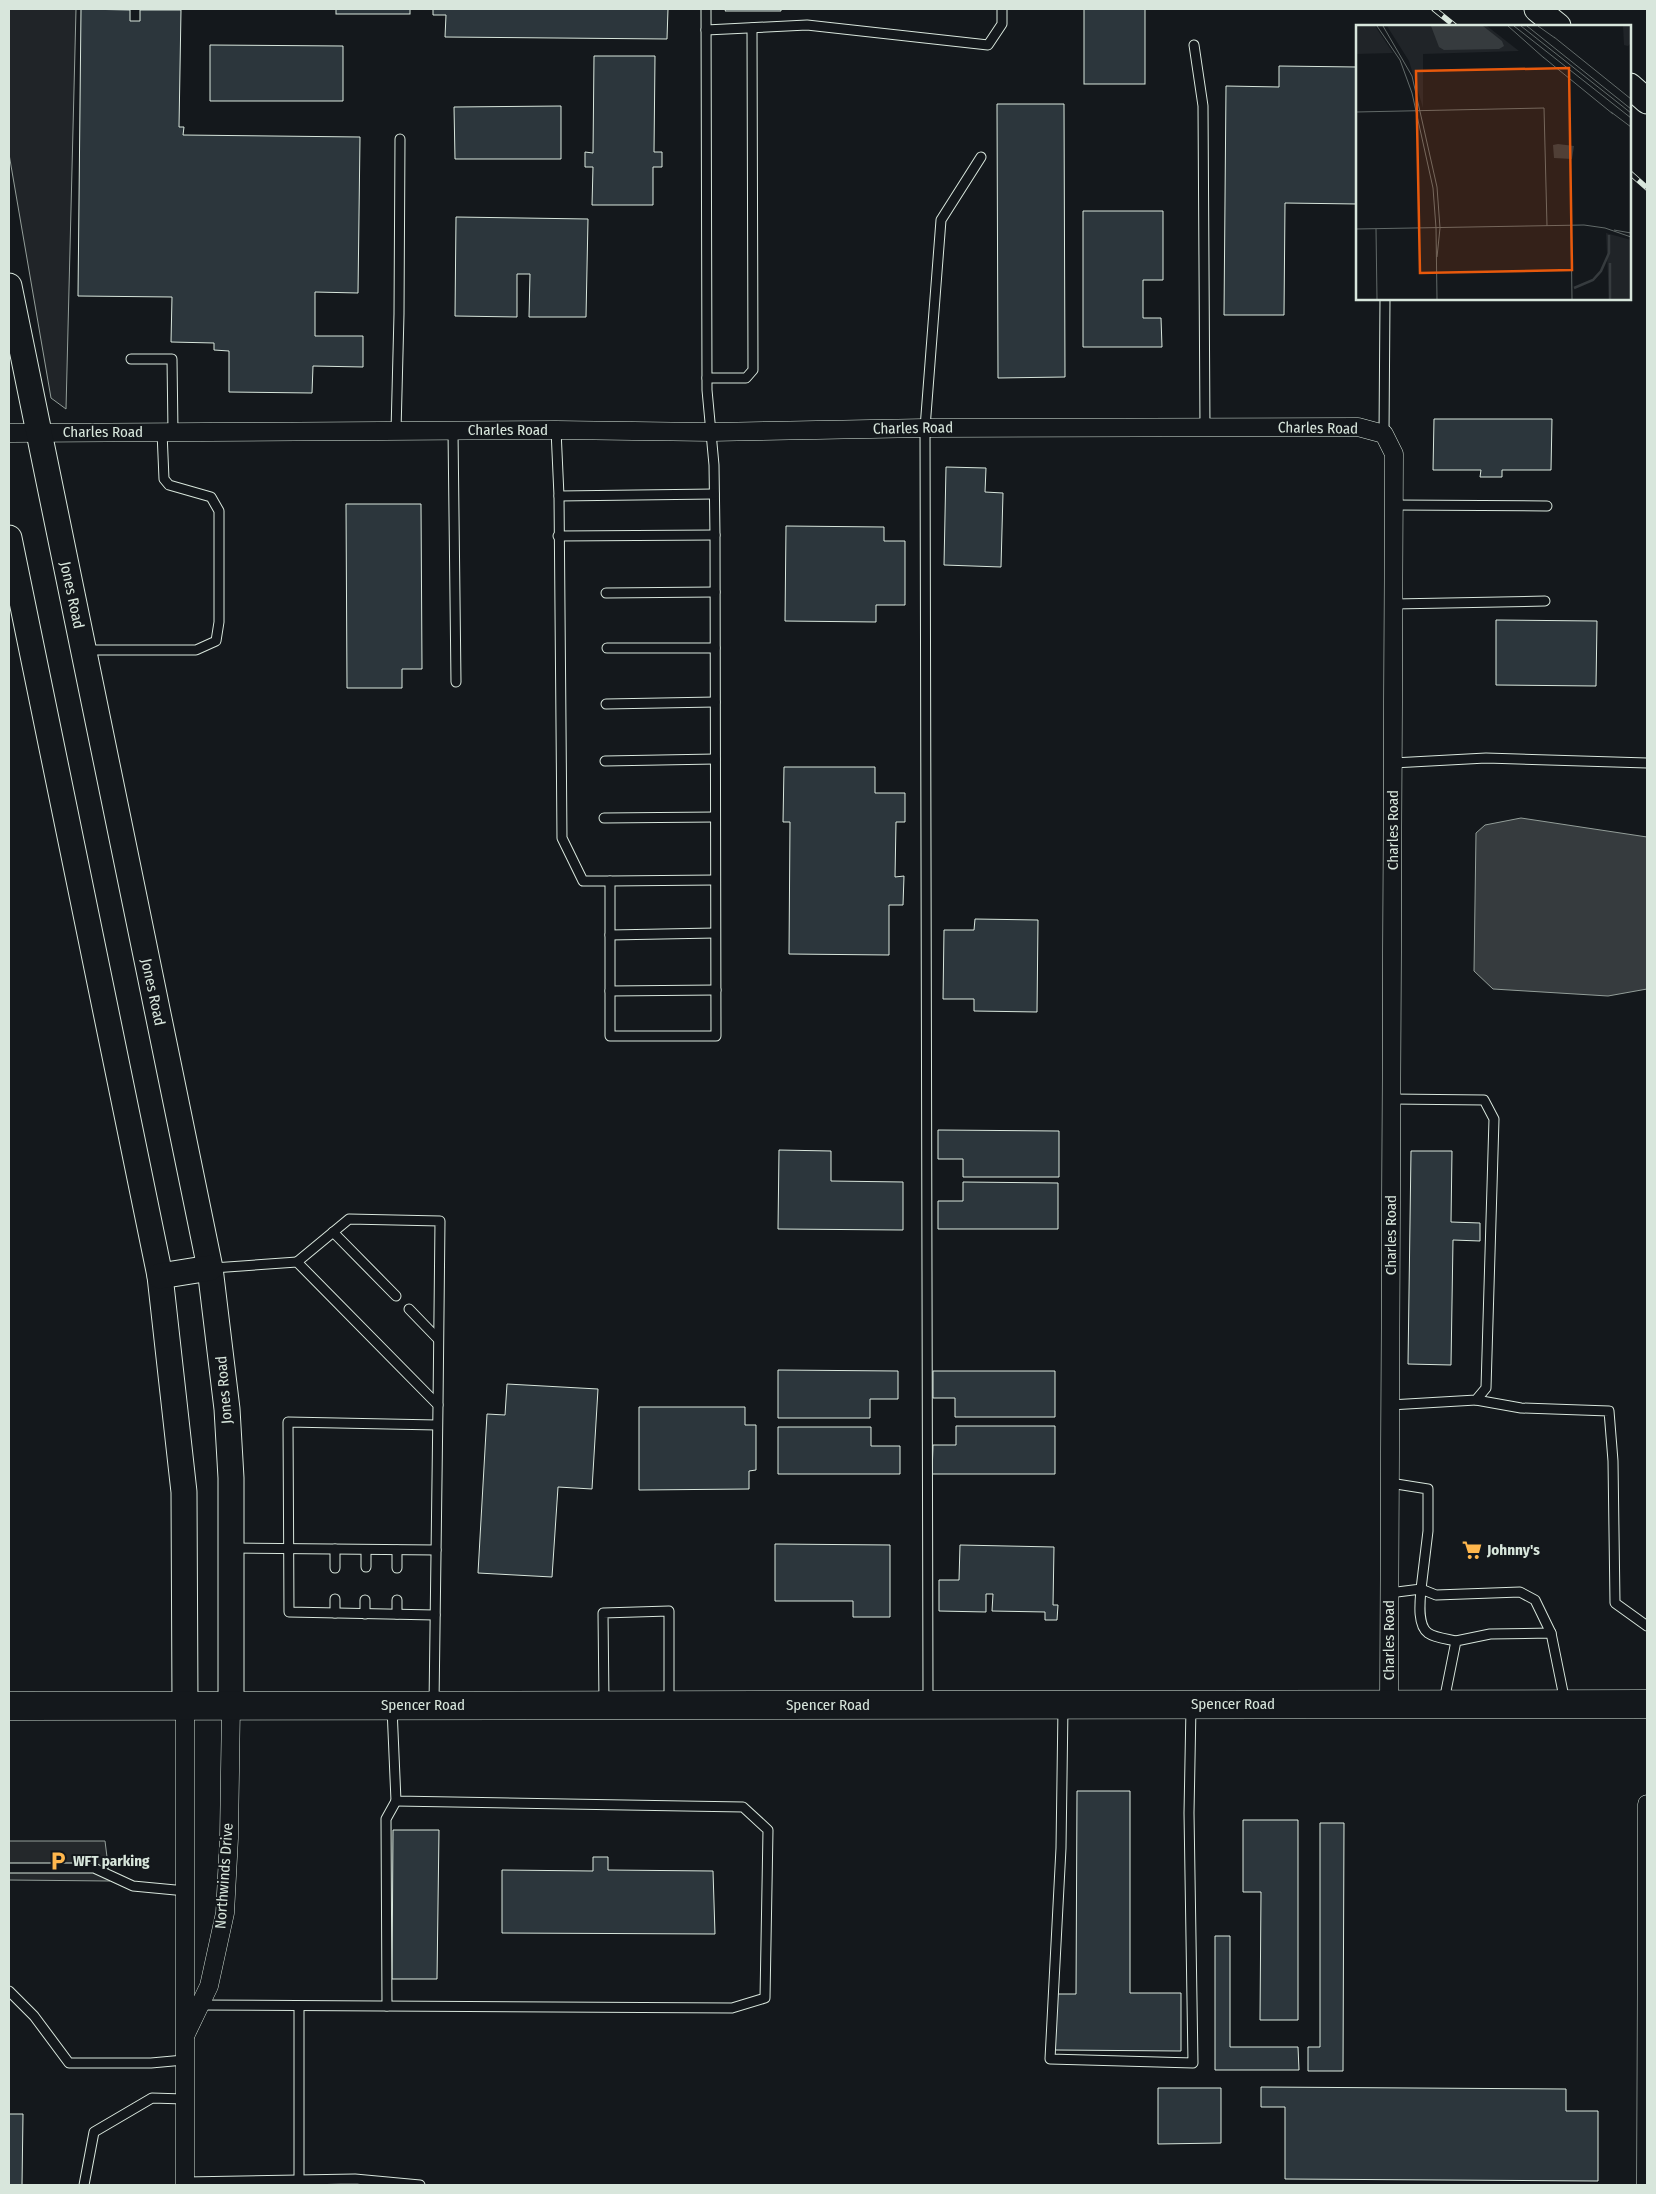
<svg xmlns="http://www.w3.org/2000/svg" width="1656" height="2194" font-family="'Fira Sans Condensed',sans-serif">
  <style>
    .green { fill: #202428; stroke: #939e99 }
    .parking { fill: #24282b; stroke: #939e99 }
    .water { fill: #363b3e; stroke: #939e99 }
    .building { fill: #2c363c; stroke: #d8e6dc }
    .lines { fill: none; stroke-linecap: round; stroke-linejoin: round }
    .lane-casing { stroke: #d8e6dc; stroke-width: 11 }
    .street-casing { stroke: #d8e6dc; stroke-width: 19 }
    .secondary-casing { stroke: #d8e6dc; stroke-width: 27 }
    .primary-casing { stroke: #d8e6dc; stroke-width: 29 }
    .lane { stroke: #14181c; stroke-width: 9 }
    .street { stroke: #14181c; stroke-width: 18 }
    .secondary { stroke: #14181c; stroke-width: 25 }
    .primary { stroke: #14181c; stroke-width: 28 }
    .rail-casing { stroke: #d8e6dc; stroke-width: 5.5 }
    .rail { stroke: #14181c; stroke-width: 4; stroke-dasharray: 11; stroke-linecap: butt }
    .labels { text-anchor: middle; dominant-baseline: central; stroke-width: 4; stroke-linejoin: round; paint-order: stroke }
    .street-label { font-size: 15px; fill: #d8e6dc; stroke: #14181c }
    .poi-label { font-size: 15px; font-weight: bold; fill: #d8e6dc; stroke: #14181c; text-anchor: start }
    .inset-river { fill: none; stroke: #363b3e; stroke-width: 2.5 }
    .inset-road { fill: none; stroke: #626a69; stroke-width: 1 }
    .view { fill: #e8590c; fill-opacity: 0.15; stroke: #e8590c; stroke-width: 2.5 }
    .inset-edge { fill: none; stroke: #d8e6dc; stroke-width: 2.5 }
  </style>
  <rect width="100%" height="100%" fill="#14181c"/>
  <path class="green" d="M 9,9 L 76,9 L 66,409 L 51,398 L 9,154 Z"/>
  <path class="parking" d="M 9,1841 L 105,1841 L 110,1881 L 9,1880 Z"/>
  <path class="water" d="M 1521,818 L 1647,837 L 1647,989 L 1608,996 L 1493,989 L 1474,971 L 1476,833 L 1485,825 Z"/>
  <g class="building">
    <path d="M 81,9 L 130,10 L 130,21 L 140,21 L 140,10 L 181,10 L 179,127 L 184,127 L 183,135 L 360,137 L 358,293 L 315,292 L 315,336 L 363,336 L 363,367 L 313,366 L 312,393 L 229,392 L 229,351 L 214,350 L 214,343 L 171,342 L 172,297 L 78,296 Z"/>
    <rect x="336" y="9" width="74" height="5"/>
    <path d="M 433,9 L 668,9 L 667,39 L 445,37 L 446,15 L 433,15 Z"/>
    <path d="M 726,9 L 781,9 L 781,11 L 725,11 Z"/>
    <rect x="1084" y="9" width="61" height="75"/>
    <path d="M 210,45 L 343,46 L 343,101 L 210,101 Z"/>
    <path d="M 594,56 L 655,56 L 654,152 L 662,152 L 662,167 L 653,167 L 653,205 L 592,205 L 593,167 L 585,167 L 585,152 L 593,153 Z"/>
    <path d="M 1279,66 L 1357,67 L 1357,204 L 1285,203 L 1284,315 L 1224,315 L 1226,86 L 1279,87 Z"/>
    <path d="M 997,104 L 1064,104 L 1065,377 L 998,378 Z"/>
    <path d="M 561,106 L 561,159 L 455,159 L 454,107 Z"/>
    <path d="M 1083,211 L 1163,211 L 1163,280 L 1143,280 L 1143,318 L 1161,318 L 1162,347 L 1083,347 Z"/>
    <path d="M 456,217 L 588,219 L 586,317 L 529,317 L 530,274 L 517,274 L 517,317 L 455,316 Z"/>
    <path d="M 1434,419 L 1552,419 L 1551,470 L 1502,470 L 1502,477 L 1480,477 L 1481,470 L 1433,470 Z"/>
    <path d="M 946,467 L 986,468 L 985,492 L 1003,493 L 1001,567 L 944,565 Z"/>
    <path d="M 346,504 L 421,504 L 422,669 L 402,669 L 402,688 L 347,688 Z"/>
    <path d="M 786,526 L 884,527 L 884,541 L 905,541 L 905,605 L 876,605 L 876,622 L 785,621 Z"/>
    <path d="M 1496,620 L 1597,621 L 1596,686 L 1496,685 Z"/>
    <path d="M 784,767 L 875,767 L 875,793 L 905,793 L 905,822 L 896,822 L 895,877 L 904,876 L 903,905 L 889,905 L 889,955 L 789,954 L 790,822 L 783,822 Z"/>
    <path d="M 975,919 L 1038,920 L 1037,1012 L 974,1011 L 974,999 L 943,999 L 944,930 L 974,930 Z"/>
    <path d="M 938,1130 L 1059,1131 L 1059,1177 L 963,1177 L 963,1159 L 938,1159 Z"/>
    <path d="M 779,1150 L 831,1151 L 831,1181 L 903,1182 L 903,1230 L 778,1229 Z"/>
    <path d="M 1411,1151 L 1452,1151 L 1451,1222 L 1480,1223 L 1480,1241 L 1453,1240 L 1451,1365 L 1408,1364 Z"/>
    <path d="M 963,1182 L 1058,1183 L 1058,1229 L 938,1229 L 938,1201 L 963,1201 Z"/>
    <path d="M 778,1370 L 898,1371 L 898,1399 L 870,1399 L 870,1418 L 778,1418 Z"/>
    <path d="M 933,1371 L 1055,1371 L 1055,1417 L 955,1417 L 955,1398 L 933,1398 Z"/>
    <path d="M 507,1384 L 598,1389 L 592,1489 L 558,1487 L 552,1577 L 478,1573 L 487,1414 L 505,1415 Z"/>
    <path d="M 639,1407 L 745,1407 L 745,1425 L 756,1425 L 756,1470 L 749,1471 L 749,1489 L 639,1490 Z"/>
    <path d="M 956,1426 L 1055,1426 L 1055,1474 L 932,1474 L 933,1445 L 956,1445 Z"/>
    <path d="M 778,1427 L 871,1427 L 871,1446 L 900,1446 L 900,1474 L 778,1474 Z"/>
    <path d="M 775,1544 L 890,1545 L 890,1617 L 853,1617 L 853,1601 L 775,1601 Z"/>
    <path d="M 960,1545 L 1054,1547 L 1053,1605 L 1058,1605 L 1057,1620 L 1045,1620 L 1045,1612 L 992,1611 L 993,1594 L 986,1594 L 986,1612 L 939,1611 L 939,1580 L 959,1580 Z"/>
    <path d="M 1077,1791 L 1130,1791 L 1130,1993 L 1181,1993 L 1181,2051 L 1055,2050 L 1055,1994 L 1076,1994 Z"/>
    <path d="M 1243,1820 L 1298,1820 L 1298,2020 L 1260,2020 L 1261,1892 L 1243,1892 Z"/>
    <path d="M 1320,1823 L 1344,1823 L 1343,2071 L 1308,2071 L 1308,2047 L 1320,2047 Z"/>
    <path d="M 393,1830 L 439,1830 L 437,1979 L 392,1979 Z"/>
    <path d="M 593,1857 L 608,1857 L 608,1870 L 713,1871 L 715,1934 L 502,1933 L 502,1870 L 593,1871 Z"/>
    <path d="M 1215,1936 L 1230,1936 L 1230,2047 L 1298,2047 L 1299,2070 L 1215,2070 Z"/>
    <path d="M 1261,2087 L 1566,2089 L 1566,2111 L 1598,2111 L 1598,2181 L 1285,2179 L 1285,2107 L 1261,2107 Z"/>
    <path d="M 1158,2088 L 1221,2088 L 1221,2143 L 1158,2144 Z"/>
    <path d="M 9,2114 L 23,2114 L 22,2185 L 9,2185 Z"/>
  </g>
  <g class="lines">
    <defs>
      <g id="lane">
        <path d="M 706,30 L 807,25 L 988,45 L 1002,24 L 1002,9"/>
        <path d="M 1194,45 L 1203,106 L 1205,427"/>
        <path d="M 131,359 L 172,359 L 173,432"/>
        <path d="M 707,378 L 746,378 L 753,370 L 752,28"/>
        <path d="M 556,430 L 559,496 L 562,838 L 583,881 L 610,881 L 610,1036 L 716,1036 L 715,535 L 714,465 L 707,390 L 706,9"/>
        <path d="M 396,431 L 399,314 L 400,139"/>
        <path d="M 453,431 L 456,682"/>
        <path d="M 1384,434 L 1385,299"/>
        <path d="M 559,496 L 714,494"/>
        <path d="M 1394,505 L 1547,506"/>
        <path d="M 558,536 L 715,535"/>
        <path d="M 606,593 L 715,592"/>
        <path d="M 1394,604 L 1545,601"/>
        <path d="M 607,648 L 715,648"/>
        <path d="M 86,650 L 196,650 L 216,641 L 219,622 L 219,511 L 211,497 L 169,485 L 164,479 L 162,432"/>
        <path d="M 606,704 L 715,702"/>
        <path d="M 605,761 L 715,759"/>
        <path d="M 1393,763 L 1486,758 L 1647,763"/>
        <path d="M 604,818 L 715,817"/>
        <path d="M 610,881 L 715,880"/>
        <path d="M 610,935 L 715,933"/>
        <path d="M 610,991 L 716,990"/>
        <path d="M 333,1232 L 396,1296"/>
        <path d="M 297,1262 L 349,1219 L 440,1221 L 438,1405"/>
        <path d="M 213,1268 L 297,1262 L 438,1405 L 434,1704"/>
        <path d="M 409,1309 L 438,1339"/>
        <path d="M 1476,1400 L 1521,1408 L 1609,1411 L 1613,1461 L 1615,1603 L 1647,1626"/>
        <path d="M 1390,1405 L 1476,1400 L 1486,1388 L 1494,1119 L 1484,1100 L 1392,1099"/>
        <path d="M 232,1548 L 436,1550"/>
        <path d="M 366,1567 L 366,1550"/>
        <path d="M 335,1568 L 335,1549"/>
        <path d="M 397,1568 L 397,1550"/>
        <path d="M 1389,1593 L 1421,1589 L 1428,1531 L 1428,1489 L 1390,1483"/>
        <path d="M 397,1600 L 397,1614"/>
        <path d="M 335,1613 L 335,1599"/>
        <path d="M 365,1614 L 365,1600"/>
        <path d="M 435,1615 L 289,1612 L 288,1422 L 437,1425"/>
        <path d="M 1456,1641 C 1448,1639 1435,1638 1428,1633 C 1417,1625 1420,1601 1421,1589 L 1436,1595 L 1520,1592 L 1535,1600 L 1551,1633"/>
        <path d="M 1444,1701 L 1456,1641 L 1490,1634 L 1551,1633 L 1565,1702"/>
        <path d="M 604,1702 L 603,1613 L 669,1611 L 669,1702"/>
        <path d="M 928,1702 L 925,428 L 941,220 L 981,157"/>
        <path d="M 1063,1707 L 1061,1848 L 1050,2059 L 1193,2063 L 1189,1813 L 1191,1707"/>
        <path d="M 9,1868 L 94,1868 L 133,1886 L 186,1891"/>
        <path d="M 9,1991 L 34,2016 L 69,2063 L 151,2063 L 184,2060"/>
        <path d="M 199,2005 L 732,2008 L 765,1998 L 768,1830 L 743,1807 L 396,1801 L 392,1708"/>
        <path d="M 387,2006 L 386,1819 L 396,1801"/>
        <path d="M 299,2180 L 299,2006"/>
        <path d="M 185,2182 L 355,2179 L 420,2185"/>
        <path d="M 84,2185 L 94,2132 L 152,2098 L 184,2099"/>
      </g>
      <g id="street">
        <path d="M 9,433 L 556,430 L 711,432 L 925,428 L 1358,427 L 1384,434 L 1394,454 L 1389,1704"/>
        <path d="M 186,2034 L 209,1986 L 225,1913 L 229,1838 L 231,1706"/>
        <path d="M 185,2185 L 185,1705"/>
        <path d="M 1646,2185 L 1647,1804"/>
      </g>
      <g id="secondary">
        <path d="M 1537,9 L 1558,26"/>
        <path d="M 1630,86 L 1647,101"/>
        <path d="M 9,286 L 210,1268 L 227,1409 L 231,1478 L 231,1706"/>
        <path d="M 9,538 L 160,1276 L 184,1492 L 185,1705"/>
        <path d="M 160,1276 L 210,1268"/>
      </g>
      <path id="primary" d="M 9,1706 L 1647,1704"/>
    </defs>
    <use href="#lane" class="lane-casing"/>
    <use href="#street" class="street-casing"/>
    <use href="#secondary" class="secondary-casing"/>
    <use href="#primary" class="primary-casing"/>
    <use href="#lane" class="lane"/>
    <use href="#street" class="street"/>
    <use href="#secondary" class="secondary"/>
    <use href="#primary" class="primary"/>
    <defs>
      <g id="rail">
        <path d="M 1434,9 L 1455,26"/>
        <path d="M 1630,173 L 1647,188"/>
      </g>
    </defs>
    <use href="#rail" class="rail-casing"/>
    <use href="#rail" class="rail"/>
  </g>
  <defs>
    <symbol id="supermarket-bare" viewBox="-9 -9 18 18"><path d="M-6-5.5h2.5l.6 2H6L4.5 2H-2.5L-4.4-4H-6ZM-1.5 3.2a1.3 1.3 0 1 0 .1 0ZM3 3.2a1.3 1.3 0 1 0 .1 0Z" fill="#ffb74d" stroke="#14181c" stroke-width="2.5" paint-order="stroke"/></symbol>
    <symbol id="parking-bare" viewBox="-9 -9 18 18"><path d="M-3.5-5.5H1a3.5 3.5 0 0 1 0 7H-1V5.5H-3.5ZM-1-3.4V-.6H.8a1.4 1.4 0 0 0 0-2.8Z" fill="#ffb74d" stroke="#14181c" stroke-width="2.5" paint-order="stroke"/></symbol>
  </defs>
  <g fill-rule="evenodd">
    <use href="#supermarket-bare" x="1458" y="1536" width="28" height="28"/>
    <use href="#parking-bare" x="44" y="1847" width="28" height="28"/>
  </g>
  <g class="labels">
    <g class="street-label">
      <text transform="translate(913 428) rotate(-1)">Charles Road</text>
      <text transform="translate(1318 428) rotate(1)">Charles Road</text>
      <text x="508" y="430">Charles Road</text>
      <text x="103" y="432">Charles Road</text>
      <text transform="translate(72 595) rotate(78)">Jones Road</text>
      <text transform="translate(1393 830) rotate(-90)">Charles Road</text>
      <text transform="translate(153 992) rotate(78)">Jones Road</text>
      <text transform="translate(1391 1235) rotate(-90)">Charles Road</text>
      <text transform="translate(224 1390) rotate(-95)">Jones Road</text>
      <text transform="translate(1389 1640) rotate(-90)">Charles Road</text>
      <text x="1233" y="1704">Spencer Road</text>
      <text x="423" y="1705">Spencer Road</text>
      <text x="828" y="1705">Spencer Road</text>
      <text transform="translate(224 1876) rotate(-86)">Northwinds Drive</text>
    </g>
    <g class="poi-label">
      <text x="1487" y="1550">Johnny's</text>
      <text x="73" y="1861">WFT parking</text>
    </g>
  </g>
  <g transform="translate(1356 25)">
    <rect width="275" height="275" fill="#14181c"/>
    <path d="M 0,1 L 19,1 L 37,28 L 0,29 ZM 31,1 L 131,1 L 163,26 L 67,29 L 67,83 L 53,36 ZM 267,1 L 275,1 L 275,18 L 272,21 L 268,20 ZM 250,208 L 275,215 L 275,274 L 253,274 Z" fill="#202428"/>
    <path d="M 75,1 L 127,1 L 146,16 L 148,21 L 143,24 L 88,25 L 83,22 ZM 202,119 L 218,121 L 216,134 L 198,133 L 197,120 Z" fill="#363b3e"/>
    <path class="inset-river" d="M 218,263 L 237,255 L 245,246 L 253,228 L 253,210M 254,274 L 254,238"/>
    <path class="inset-road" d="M 21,1 L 44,35 L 56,68 L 77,163 L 80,203M 27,1 L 56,51 L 81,162 L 84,203M 152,1 L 188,33M 158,1 L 275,93M 165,1 L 275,88M 171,1 L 275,84M 182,1 L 199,13M 198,12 L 275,74M 187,32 L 257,89M 0,87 L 188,83 L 191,201M 255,87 L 275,102M 215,201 L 216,274M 80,203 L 81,274M 0,204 L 228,200 L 249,203 L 275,212M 20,204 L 21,274M 258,205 L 275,208M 81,232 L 84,203"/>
    <path class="view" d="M 213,43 L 216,245 L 64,248 L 60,46 Z"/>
    <rect width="275" height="275" class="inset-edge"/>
  </g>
  <rect width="1656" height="2194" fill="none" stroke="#d8e6dc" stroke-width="20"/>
</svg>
